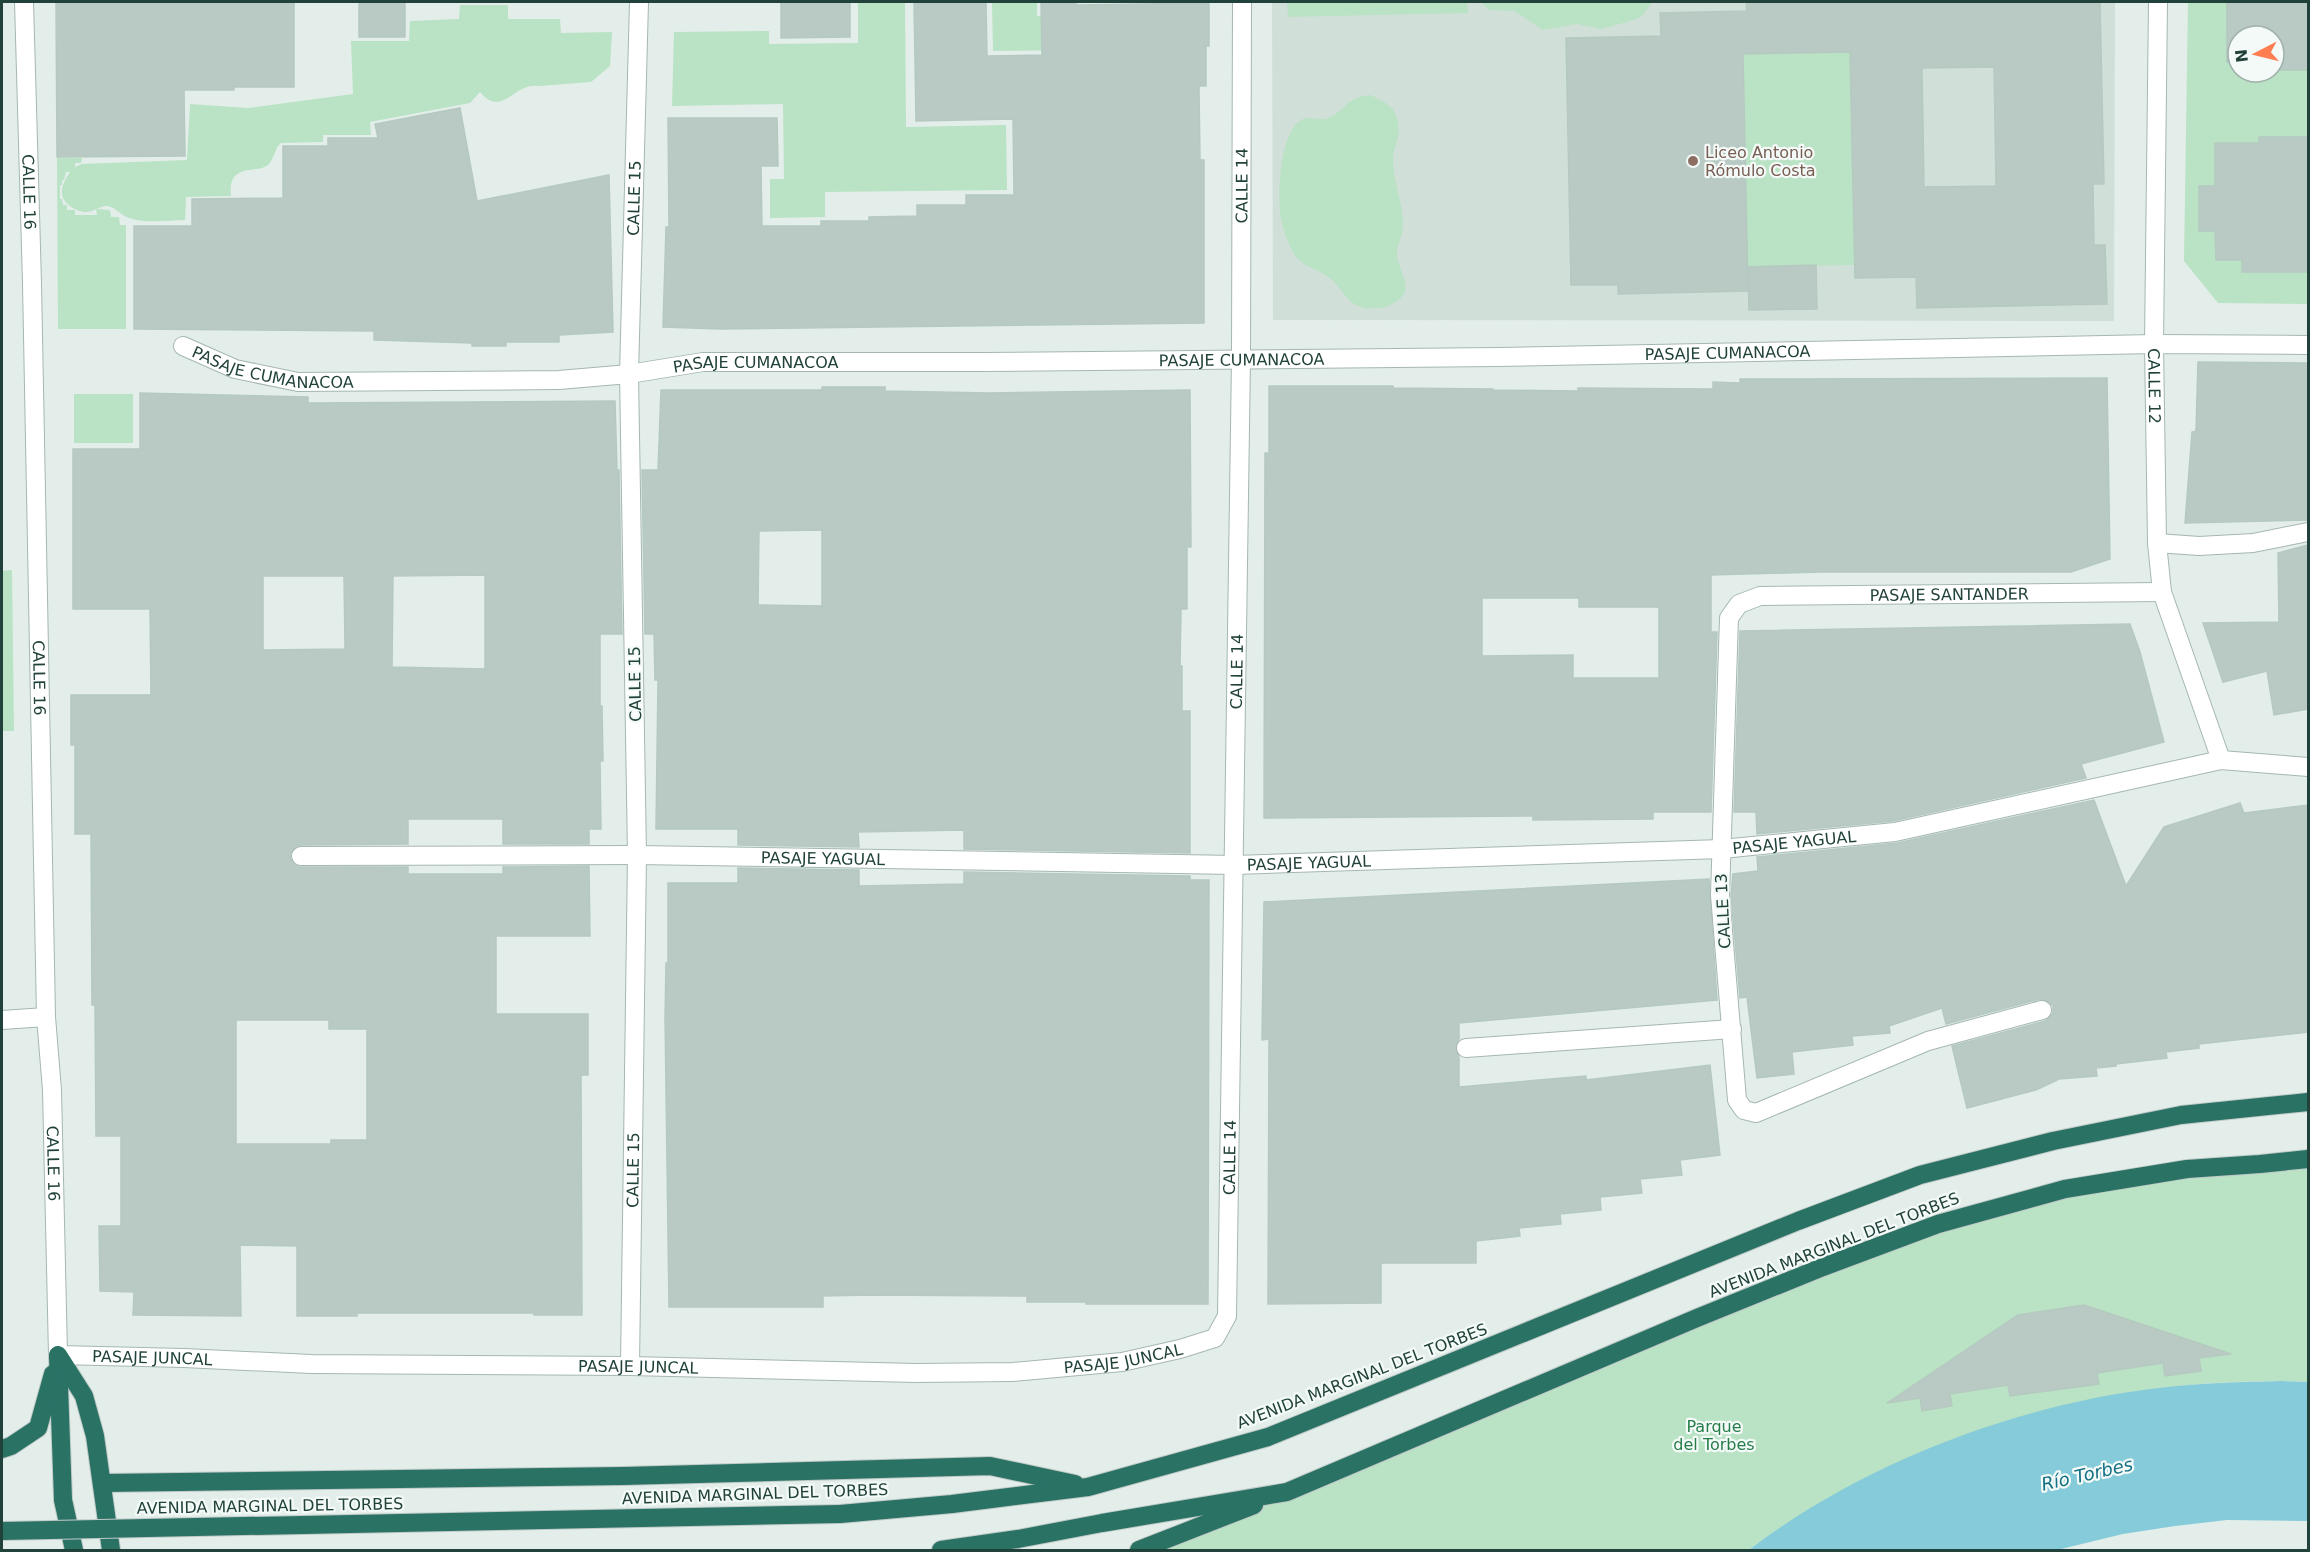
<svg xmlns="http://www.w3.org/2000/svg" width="2310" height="1552" font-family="'DejaVu Sans',sans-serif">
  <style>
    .built { fill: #d1dfd9 }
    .green { fill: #bae2c5; fill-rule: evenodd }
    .water { fill: #86cbd9 }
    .building { fill: #b8cac3; stroke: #b5c9c1; stroke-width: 1.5; fill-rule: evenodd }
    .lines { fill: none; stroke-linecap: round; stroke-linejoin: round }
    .street-casing { stroke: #a5b7b2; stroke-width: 20 }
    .highway-casing { stroke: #c1cac8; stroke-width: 20 }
    .street { stroke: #fff; stroke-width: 18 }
    .highway { stroke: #297264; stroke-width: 18 }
    .highway-bridge-casing { stroke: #c1cac8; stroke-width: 20; stroke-linecap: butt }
    .highway-bridge { stroke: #297264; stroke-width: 18 }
    .education-dot { fill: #8d6e63; stroke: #f4faf7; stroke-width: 2 }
    .labels { text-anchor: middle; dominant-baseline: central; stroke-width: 4.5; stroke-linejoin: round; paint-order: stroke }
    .education-label { font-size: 16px; fill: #785e54; stroke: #f4faf7; text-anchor: start }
    .street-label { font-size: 16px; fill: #21423a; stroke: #f4faf7 }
    .park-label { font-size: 16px; fill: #267d49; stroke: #f4faf7 }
    .water-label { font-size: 18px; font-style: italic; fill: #147085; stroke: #f4faf7 }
  </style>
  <rect width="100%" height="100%" fill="#e3eeea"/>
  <path class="built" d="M 1272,2 L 2115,2 L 2114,321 L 1273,320 Z"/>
  <g class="green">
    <path d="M 858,2 L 905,2 L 906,127 L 1006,125 L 1007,190 L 825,192 L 825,217 L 770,218 L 770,179 L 784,179 L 783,104 L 672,106 L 674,32 L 769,31 L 769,44 L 858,43 Z"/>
    <path d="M 992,2 L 1037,2 L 1037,16 L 1079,15 L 1080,50 L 993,51 Z"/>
    <path d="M 1287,2 L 1467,2 L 1468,13 L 1288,17 Z"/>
    <path d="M 1481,2 L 1652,2 L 1644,14 L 1637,19 L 1602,29 L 1577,24 L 1543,30 L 1514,11 L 1489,10 Z"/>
    <path d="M 2188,2 L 2308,2 L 2308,304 L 2218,303 L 2184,261 ZM 2238,36 L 2274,36 L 2274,72 L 2238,72 Z"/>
    <path d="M 460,5 L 508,5 L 508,19 L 560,19 L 561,33 L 612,32 L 610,66 L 591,82 L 539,86 C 513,82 503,119 480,92 L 470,103 L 370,122 L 371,135 L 323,135 L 323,142 L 281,143 C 274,149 275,157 269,164 C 259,175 227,161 231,196 L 186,197 L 185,220 C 168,220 145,224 129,218 C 121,215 116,208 108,206 C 100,205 94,212 86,212 C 76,212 62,203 62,193 C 61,186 66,178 70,172 L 66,172 L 64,180 L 62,180 L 62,185 L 60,185 L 60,199 L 62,199 L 63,205 L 67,205 L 67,210 L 75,210 L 75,215 L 97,215 L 96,209 L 110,210 L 111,217 L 119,217 L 120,225 L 126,225 L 126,329 L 58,329 L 57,158 L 82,158 L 81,163 L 75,163 L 75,167 L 82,164 L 187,160 L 190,104 L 248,108 L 353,94 L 351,41 L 409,41 L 410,21 L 459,19 Z"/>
    <path d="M 1850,52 L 1855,265 L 1747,267 L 1743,54 Z"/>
    <path d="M 1370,95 C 1379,99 1391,104 1395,113 C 1405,136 1392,144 1393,162 C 1394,183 1403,204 1403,225 C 1403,234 1398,243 1397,252 C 1396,264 1409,283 1405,292 C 1401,300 1388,308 1379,308 C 1349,311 1348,295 1331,279 C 1320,269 1303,268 1294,254 C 1287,242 1281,225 1280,211 C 1278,189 1280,133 1301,120 C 1309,115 1320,122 1328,118 C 1346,111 1344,98 1370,95 Z"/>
    <rect x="74" y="394" width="59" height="49"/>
    <path d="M 12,570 L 14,731 L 2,731 L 2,571 Z"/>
    <path d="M 2308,1159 L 2308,1382 C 2144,1375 1981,1414 1837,1494 C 1807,1511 1776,1529 1749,1550 L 1139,1550 L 1823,1267 L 2065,1189 Z"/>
  </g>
  <path class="water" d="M 2281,1381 L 2308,1382 L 2308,1521 L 2227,1520 L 2175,1526 L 2123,1534 L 2057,1550 L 1749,1550 C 1861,1464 2018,1404 2159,1388 C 2199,1383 2240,1382 2281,1381 Z"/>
  <g class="building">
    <path d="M 56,2 L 294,2 L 294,87 L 234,87 L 234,90 L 184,90 L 185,156 L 57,157 Z"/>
    <rect x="359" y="2" width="46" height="35"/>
    <path d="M 781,2 L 850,2 L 850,37 L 781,38 Z"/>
    <path d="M 914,2 L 986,2 L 987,56 L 1042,55 L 1041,2 L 1076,2 L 1076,5 L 1209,3 L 1209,46 L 1206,46 L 1206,86 L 1199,86 L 1200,160 L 1204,160 L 1204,323 L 720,329 L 663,327 L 666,227 L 669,227 L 668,118 L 777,118 L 778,166 L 761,166 L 762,226 L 821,226 L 821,221 L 869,221 L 869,217 L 917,216 L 917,205 L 966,205 L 966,195 L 1014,195 L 1013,119 L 916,121 Z"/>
    <path d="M 1746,2 L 2100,2 L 2104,184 L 2093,184 L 2094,245 L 2105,245 L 2107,304 L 1917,308 L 1916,277 L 1855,278 L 1850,52 L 1743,54 L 1748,291 L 1618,294 L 1618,285 L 1571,285 L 1566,38 L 1661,36 L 1660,13 L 1747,11 ZM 1994,67 L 1996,186 L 1924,187 L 1922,68 Z"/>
    <path d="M 2227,2 L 2308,2 L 2308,70 L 2274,70 L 2274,36 L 2238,36 L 2238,62 L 2227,62 Z"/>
    <path d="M 460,108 L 477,201 L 609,175 L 613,332 L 559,335 L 559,342 L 506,342 L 506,346 L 472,346 L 472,343 L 374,340 L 374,331 L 134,329 L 134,226 L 192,226 L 192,199 L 283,198 L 283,146 L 328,146 L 328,138 L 378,138 L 375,124 Z"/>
    <path d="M 2259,137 L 2308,137 L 2308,272 L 2242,272 L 2242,260 L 2216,260 L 2215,231 L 2199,231 L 2199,186 L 2215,186 L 2215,143 L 2259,143 Z"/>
    <path d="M 1816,265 L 1817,309 L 1749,310 L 1748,267 Z"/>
    <path d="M 2198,362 L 2308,363 L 2308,520 L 2185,523 L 2192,432 L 2196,431 Z"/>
    <path d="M 2107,378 L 2110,559 L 2071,572 L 1821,572 L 1711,575 L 1711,632 L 1717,632 L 1711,812 L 1653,812 L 1653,819 L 1533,820 L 1533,816 L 1264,818 L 1265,453 L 1269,453 L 1269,386 L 1393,386 L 1393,388 L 1493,389 L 1493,390 L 1578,391 L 1578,388 L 1713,389 L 1713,382 L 1740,383 L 1740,379 ZM 1482,598 L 1579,598 L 1579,607 L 1659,607 L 1659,678 L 1573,678 L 1573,655 L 1482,656 Z"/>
    <path d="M 822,387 L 885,387 L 885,391 L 990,393 L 1190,390 L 1191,547 L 1187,547 L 1187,609 L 1181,609 L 1180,666 L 1182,666 L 1182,711 L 1190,711 L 1190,853 L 964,849 L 964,830 L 858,832 L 859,847 L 738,845 L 738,829 L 656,829 L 658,680 L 655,680 L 654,634 L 645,634 L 642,470 L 658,470 L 661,390 L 822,390 ZM 822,530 L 822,606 L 758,605 L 759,531 Z"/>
    <path d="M 140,393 L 308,397 L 308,403 L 615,401 L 617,470 L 619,470 L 622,634 L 600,634 L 600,706 L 602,706 L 603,761 L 600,761 L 601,829 L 589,829 L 589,844 L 503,844 L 503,819 L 408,819 L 408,844 L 301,845 L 295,847 L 290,855 L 292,862 L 300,867 L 408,867 L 408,874 L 503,874 L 503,867 L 589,866 L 590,936 L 496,936 L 496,1014 L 588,1014 L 588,1075 L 581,1075 L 582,1315 L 534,1315 L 534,1313 L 357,1313 L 357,1316 L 297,1316 L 297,1246 L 240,1245 L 241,1316 L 133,1315 L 134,1292 L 100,1291 L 99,1226 L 121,1226 L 121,1136 L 96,1136 L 95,1005 L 92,1005 L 91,834 L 75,834 L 75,745 L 71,745 L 71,695 L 151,695 L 150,609 L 73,609 L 73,449 L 140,449 ZM 485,575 L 485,669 L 392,667 L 393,576 ZM 263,576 L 344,576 L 345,649 L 263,650 ZM 236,1020 L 329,1020 L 329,1029 L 367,1029 L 367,1140 L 331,1140 L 331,1144 L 236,1144 Z"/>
    <path d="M 2308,545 L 2308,709 L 2274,715 L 2267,671 L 2223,682 L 2203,623 L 2279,622 L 2278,553 Z"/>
    <path d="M 2130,624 L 2140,652 L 2164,742 L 2081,764 L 2086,778 L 1893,821 L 1757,834 L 1756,812 L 1734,812 L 1740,631 Z"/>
    <path d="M 2094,800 L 2126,886 L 2164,827 L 2240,803 L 2244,813 L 2308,805 L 2308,1032 L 2199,1044 L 2199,1048 L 2166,1052 L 2167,1058 L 2116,1064 L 2116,1066 L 2096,1068 L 2097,1076 L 2059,1079 L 2036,1090 L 1967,1108 L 1952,1046 L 2045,1021 L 2053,1013 L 2053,1006 L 2049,1002 L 2040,999 L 1946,1024 L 1942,1008 L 1889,1026 L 1890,1033 L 1852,1036 L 1853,1045 L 1792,1052 L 1794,1074 L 1757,1078 L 1747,997 L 1740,998 L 1731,895 L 1733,874 L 1758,871 L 1757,857 L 1897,843 Z"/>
    <path d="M 738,868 L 859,870 L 859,886 L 964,884 L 964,872 L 1190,876 L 1190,880 L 1209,880 L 1208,1304 L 1086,1304 L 1086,1302 L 1027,1302 L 1027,1296 L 870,1295 L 823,1296 L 823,1307 L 669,1307 L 665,1017 L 666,963 L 668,963 L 668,883 L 738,883 Z"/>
    <path d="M 1709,879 L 1717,1000 L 1459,1023 L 1459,1039 L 1455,1048 L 1459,1057 L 1459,1087 L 1586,1076 L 1586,1080 L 1710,1065 L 1720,1155 L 1680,1160 L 1682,1175 L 1640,1179 L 1642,1193 L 1600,1197 L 1601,1210 L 1560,1214 L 1561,1224 L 1519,1228 L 1520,1236 L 1476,1241 L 1476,1263 L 1381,1263 L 1381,1303 L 1268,1304 L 1269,1039 L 1262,1040 L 1264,902 Z"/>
    <path d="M 2084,1305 L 2231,1354 L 2199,1358 L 2201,1371 L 2165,1376 L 2163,1363 L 2097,1373 L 2099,1384 L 2010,1396 L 2008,1385 L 1950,1394 L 1952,1406 L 1922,1411 L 1920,1398 L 1887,1403 L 2018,1315 Z"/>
  </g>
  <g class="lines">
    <defs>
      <g id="street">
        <path id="s1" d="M 24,2 L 32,283 L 46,1017 L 52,1090 L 58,1355 L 184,1358 L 311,1364 L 630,1366 L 916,1373 L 1013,1372 L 1122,1362 L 1180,1349 L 1215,1338 L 1227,1316 L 1241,359 L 1242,2"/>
        <path id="s2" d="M 2158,2 L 2154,344 L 2157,543 L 2162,592 L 2221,760"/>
        <path id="s3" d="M 183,346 L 235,369 L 298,382 L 559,380 L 629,374 L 703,362 L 983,362 L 1498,357 L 2154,344 L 2308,345"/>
        <path d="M 2157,543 L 2199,546 L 2253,543 L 2308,532"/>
        <path id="s4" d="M 301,856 L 637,855 L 1235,865 L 1722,849 L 1895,832 L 2221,760 L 2308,767"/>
        <path id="s5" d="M 2042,1010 L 1928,1041 L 1756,1113 L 1744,1110 L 1737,1100 L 1720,895 L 1729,618 L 1739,604 L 1760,596 L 2162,592"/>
        <path d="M 2,1020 L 46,1017"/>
        <path d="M 1466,1048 L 1732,1029"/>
        <path id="s6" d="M 630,1366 L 637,855 L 629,374 L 639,2"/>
      </g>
      <g id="highway">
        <path d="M 58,1355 L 84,1396 L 95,1436 L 111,1550"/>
        <path d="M 58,1357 L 63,1500 L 74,1550"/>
        <path d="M 2,1449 L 11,1446 L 38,1428 L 53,1374"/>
        <path d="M 102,1483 L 623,1476 L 990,1466 L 1075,1484"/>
        <path d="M 840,1514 L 952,1504 L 1088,1487 L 1268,1437 L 1798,1221 L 1920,1175 L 2053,1141 L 2181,1115 L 2308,1102"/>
        <path d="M 941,1550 L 1018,1539 L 1102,1523 L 1287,1492 L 1697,1318 L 1823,1267 L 1938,1224 L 2065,1189 L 2187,1169 L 2260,1164 L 2308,1159"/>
        <path d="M 1139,1550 L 1254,1505"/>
      </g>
    </defs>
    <use href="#street" class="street-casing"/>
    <use href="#highway" class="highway-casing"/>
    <use href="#street" class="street"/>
    <use href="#highway" class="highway"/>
    <defs>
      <path id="highway-bridge" d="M 2,1531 L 840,1514"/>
    </defs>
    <use href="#highway-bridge" class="highway-bridge-casing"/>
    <use href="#highway-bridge" class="highway-bridge"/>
  </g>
  <circle class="education-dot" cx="1693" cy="161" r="6"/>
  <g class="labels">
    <g class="education-label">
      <text x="1705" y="152">Liceo Antonio<tspan x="1705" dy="18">Rómulo Costa</tspan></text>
    </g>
    <g class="street-label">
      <text stroke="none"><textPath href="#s1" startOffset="3670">CALLE 14</textPath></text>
      <text stroke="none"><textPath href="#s1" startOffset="190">CALLE 16</textPath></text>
      <text stroke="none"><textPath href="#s6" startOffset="1168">CALLE 15</textPath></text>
      <text stroke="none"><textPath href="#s3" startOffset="1552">PASAJE CUMANACOA</textPath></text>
      <text stroke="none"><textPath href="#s3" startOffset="1066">PASAJE CUMANACOA</textPath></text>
      <text stroke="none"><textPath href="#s3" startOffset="580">PASAJE CUMANACOA</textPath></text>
      <text stroke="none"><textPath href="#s3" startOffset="94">PASAJE CUMANACOA</textPath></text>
      <text stroke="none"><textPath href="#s2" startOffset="384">CALLE 12</textPath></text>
      <text stroke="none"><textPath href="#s5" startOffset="1041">PASAJE SANTANDER</textPath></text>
      <text stroke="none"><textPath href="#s1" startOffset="3184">CALLE 14</textPath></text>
      <text stroke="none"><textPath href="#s1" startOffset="676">CALLE 16</textPath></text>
      <text transform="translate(635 684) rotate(-91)">CALLE 15</text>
      <text stroke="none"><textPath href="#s4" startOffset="1494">PASAJE YAGUAL</textPath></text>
      <text stroke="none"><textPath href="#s4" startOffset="522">PASAJE YAGUAL</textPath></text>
      <text stroke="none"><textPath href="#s4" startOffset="1008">PASAJE YAGUAL</textPath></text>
      <text transform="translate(1723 911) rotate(-93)">CALLE 13</text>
      <text stroke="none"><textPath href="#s1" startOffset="2698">CALLE 14</textPath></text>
      <text stroke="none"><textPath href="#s1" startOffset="1162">CALLE 16</textPath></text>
      <text stroke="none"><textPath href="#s6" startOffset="196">CALLE 15</textPath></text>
      <text transform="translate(1834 1245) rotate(-21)">AVENIDA MARGINAL DEL TORBES</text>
      <text stroke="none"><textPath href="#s1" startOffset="1448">PASAJE JUNCAL</textPath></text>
      <text stroke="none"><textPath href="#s1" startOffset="2420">PASAJE JUNCAL</textPath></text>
      <text stroke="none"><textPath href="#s1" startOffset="1934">PASAJE JUNCAL</textPath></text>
      <text transform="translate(1362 1376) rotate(-21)">AVENIDA MARGINAL DEL TORBES</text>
      <text transform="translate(755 1494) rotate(-2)">AVENIDA MARGINAL DEL TORBES</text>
      <text transform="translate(270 1506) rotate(-1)">AVENIDA MARGINAL DEL TORBES</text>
    </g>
    <g class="park-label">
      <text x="1714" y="1426">Parque<tspan x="1714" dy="18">del Torbes</tspan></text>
    </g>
    <g class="water-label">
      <text transform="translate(2087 1474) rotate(-13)">Río Torbes</text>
    </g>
  </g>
  <rect width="2310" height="1552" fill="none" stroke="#21423a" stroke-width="6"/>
  <g transform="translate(2256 54) rotate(263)"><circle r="28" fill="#f4faf7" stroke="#a0b0ab" stroke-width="1.5"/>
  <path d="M0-4.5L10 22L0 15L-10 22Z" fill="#ff7e51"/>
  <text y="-9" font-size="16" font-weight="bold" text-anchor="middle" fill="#21423a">N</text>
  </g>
</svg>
